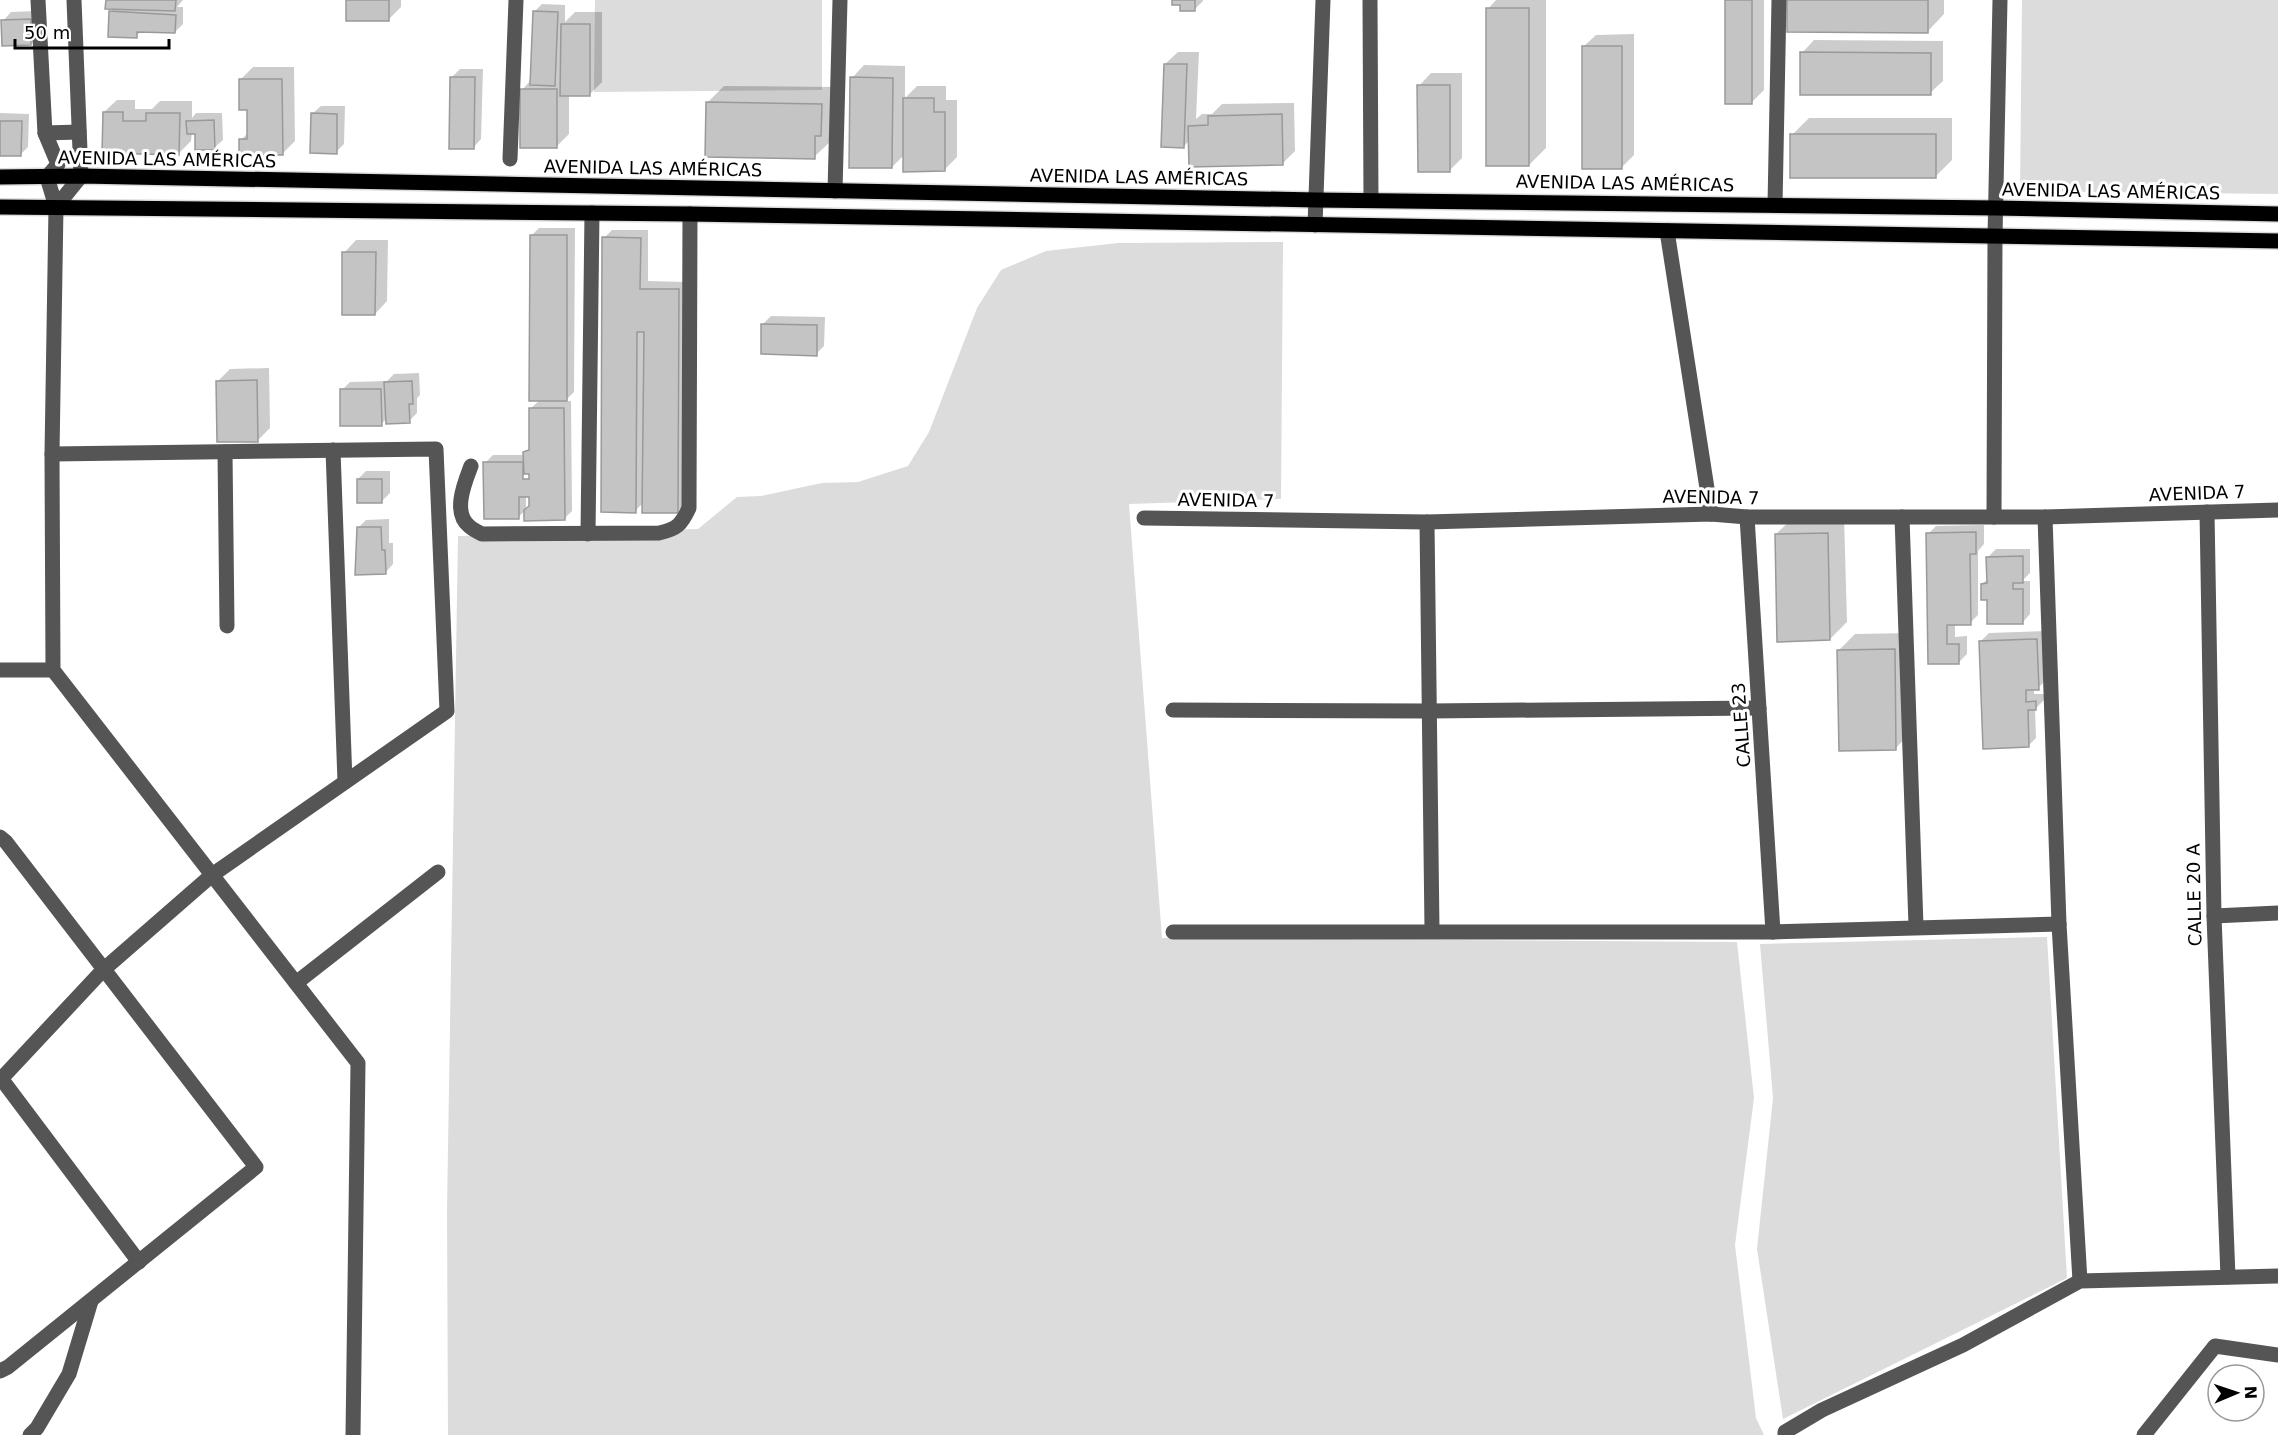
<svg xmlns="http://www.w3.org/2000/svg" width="2278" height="1435" font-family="'DejaVu Sans',sans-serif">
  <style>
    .green { fill: #dcdcdc }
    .shadow { fill: #0003; fill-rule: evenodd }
    .building { fill: #c4c4c4; stroke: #999; stroke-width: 1.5 }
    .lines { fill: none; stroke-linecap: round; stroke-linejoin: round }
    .major-casing { stroke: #dbdbdb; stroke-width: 18 }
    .minor { stroke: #555; stroke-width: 15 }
    .major { stroke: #000; stroke-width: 15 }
    .labels { text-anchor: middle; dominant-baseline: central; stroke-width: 6; stroke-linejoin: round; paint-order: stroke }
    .street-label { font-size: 18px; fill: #000; stroke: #fff }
  </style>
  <rect width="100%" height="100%" fill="#fff"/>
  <g class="green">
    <path d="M 595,0 L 822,0 L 822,90 L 594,92 Z"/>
    <path d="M 2022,0 L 2278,0 L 2278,194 L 2020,191 Z"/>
    <path d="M 1283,242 L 1281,499 L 1129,504 L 1162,938 L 1737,942 L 1754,1098 L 1735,1245 L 1756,1418 L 1764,1435 L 448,1435 L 447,1210 L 458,536 L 698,529 L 737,497 L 761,496 L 822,483 L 858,482 L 908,466 L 929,432 L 977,308 L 1001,270 L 1046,251 L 1118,243 Z"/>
    <path d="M 2047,937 L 2067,1278 L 1783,1419 L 1757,1249 L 1773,1098 L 1760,944 Z"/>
  </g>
  <g class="shadow">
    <path d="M 107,0 L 183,0 L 177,7 L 183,7 L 183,24 L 175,32 L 142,30 L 136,36 L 111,12 L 115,8 Z"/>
    <path d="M 348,0 L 401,0 L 401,7 L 388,20 Z"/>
    <path d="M 1174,0 L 1203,0 L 1203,1 L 1195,9 Z"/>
    <path d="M 1496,0 L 1546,0 L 1546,148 L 1529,165 L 1488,9 Z"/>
    <path d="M 1727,0 L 1764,0 L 1764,90 L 1751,103 Z"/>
    <path d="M 1789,0 L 1944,0 L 1944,14 L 1928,31 Z"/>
    <path d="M 542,4 L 565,5 L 565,22 L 575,12 L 602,12 L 602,82 L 589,95 L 569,95 L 569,134 L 557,146 L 522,90 L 532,79 L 534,12 Z"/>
    <path d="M 38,11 L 39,35 L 31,44 L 3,21 L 11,12 Z"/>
    <path d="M 1634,34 L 1634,155 L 1621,168 L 1583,47 L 1596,35 Z"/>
    <path d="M 1814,40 L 1943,41 L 1943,81 L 1930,93 L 1802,53 Z"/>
    <path d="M 1178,52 L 1199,52 L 1196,119 L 1202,114 L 1212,114 L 1222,104 L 1294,103 L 1295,151 L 1282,164 L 1190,140 L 1183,147 L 1165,64 Z"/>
    <path d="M 864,65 L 905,66 L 905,98 L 917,86 L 946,86 L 946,100 L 957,100 L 957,157 L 944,170 L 905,154 L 892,167 L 852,78 Z"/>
    <path d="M 253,67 L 294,67 L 295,141 L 282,154 L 241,140 L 249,132 L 249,108 L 240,80 Z"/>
    <path d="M 460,69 L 483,69 L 481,139 L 473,148 L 452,77 Z"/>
    <path d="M 1431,73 L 1462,73 L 1462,158 L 1450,170 L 1419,86 Z"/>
    <path d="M 724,86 L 838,87 L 831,141 L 814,157 L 707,103 Z"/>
    <path d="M 117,100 L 135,100 L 135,109 L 152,109 L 160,101 L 192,101 L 192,118 L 196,113 L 222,113 L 223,140 L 214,148 L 197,132 L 192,132 L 191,141 L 179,153 L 104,112 Z"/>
    <path d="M 321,106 L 345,106 L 344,144 L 336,152 L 312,114 Z"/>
    <path d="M 0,113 L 29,114 L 28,147 L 20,155 L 0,155 Z"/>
    <path d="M 1809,118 L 1952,118 L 1952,160 L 1935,177 L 1792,135 Z"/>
    <path d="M 539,228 L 575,228 L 574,392 L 565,401 L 571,401 L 572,511 L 564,519 L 526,519 L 526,510 L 518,517 L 485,517 L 485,463 L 493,455 L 525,455 L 531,447 L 530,409 L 540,400 L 531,400 L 531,236 ZM 530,472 L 530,481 L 521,481 L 521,473 ZM 530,495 L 531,506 L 526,510 L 526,496 Z"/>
    <path d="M 612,230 L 648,230 L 648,281 L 686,282 L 685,504 L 677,512 L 644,502 L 635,511 L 604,238 Z"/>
    <path d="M 356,240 L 388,240 L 387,301 L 375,314 L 344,253 Z"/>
    <path d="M 771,316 L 825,317 L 824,346 L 816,354 L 763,324 Z"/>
    <path d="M 269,368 L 270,428 L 258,440 L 218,381 L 230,369 Z"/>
    <path d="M 419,373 L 420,395 L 417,398 L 417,413 L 409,421 L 387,418 L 381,424 L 342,390 L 350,382 L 387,381 L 394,374 Z"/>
    <path d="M 366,471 L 390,471 L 390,493 L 382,501 L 358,479 Z"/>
    <path d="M 1844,517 L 1847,622 L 1830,639 L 1776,534 L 1793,518 Z"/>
    <path d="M 389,519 L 389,543 L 393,543 L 393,564 L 385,573 L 358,528 L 366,520 Z"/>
    <path d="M 1984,525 L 1984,544 L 1978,551 L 1978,615 L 1970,623 L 1955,624 L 1955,637 L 1967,636 L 1967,654 L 1959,662 L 1930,663 L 1928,534 L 1936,526 Z"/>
    <path d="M 1996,549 L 2030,549 L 2030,573 L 2022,581 L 2030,581 L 2030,614 L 2022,623 L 1988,599 L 1982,584 L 1988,579 L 1988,557 Z"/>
    <path d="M 2045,631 L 2046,680 L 2038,688 L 2034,689 L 2034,694 L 2044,694 L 2044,700 L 2035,709 L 2036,738 L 2028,746 L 1981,641 L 1989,633 Z"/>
    <path d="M 1911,633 L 1912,731 L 1896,748 L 1838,651 L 1855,634 Z"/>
  </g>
  <g class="building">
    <path d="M 106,0 L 176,0 L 175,11 L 105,9 Z"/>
    <rect x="346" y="0" width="43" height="21"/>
    <path d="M 1172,0 L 1195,0 L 1195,11 L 1180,11 L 1180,5 L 1172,5 Z"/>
    <rect x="1725" y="0" width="27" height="104"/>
    <path d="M 1787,0 L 1928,0 L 1928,33 L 1787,32 Z"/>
    <rect x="1486" y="8" width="43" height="158"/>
    <path d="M 109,11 L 176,15 L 175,33 L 137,32 L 137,38 L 108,37 Z"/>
    <path d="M 533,11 L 558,12 L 555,86 L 530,85 Z"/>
    <path d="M 31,19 L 31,45 L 2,46 L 1,20 Z"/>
    <path d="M 561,24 L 590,24 L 590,96 L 560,96 Z"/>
    <rect x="1582" y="46" width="40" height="123"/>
    <path d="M 1800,52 L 1931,53 L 1931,95 L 1800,95 Z"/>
    <path d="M 1164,64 L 1187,64 L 1184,148 L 1161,147 Z"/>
    <path d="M 450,77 L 475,77 L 474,149 L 449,149 Z"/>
    <path d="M 850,77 L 893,78 L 892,168 L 849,168 Z"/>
    <path d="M 239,79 L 282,79 L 283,155 L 239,155 L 239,139 L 247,139 L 247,110 L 239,110 Z"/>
    <path d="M 1417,85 L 1450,85 L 1450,172 L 1418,172 Z"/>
    <rect x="520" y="89" width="37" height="59"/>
    <path d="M 903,98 L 934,98 L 934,112 L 945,112 L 945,171 L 903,172 Z"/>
    <path d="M 706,102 L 822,104 L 821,136 L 815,136 L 815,159 L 705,157 Z"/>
    <path d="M 103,112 L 123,112 L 123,121 L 146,121 L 146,113 L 180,113 L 179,155 L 102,153 Z"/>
    <path d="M 311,113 L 337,114 L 337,154 L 310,153 Z"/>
    <path d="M 1282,114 L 1283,165 L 1189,167 L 1188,126 L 1208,125 L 1208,116 Z"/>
    <path d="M 214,120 L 215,150 L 195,150 L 195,134 L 187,134 L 186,121 Z"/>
    <path d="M 0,121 L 22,121 L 21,156 L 0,156 Z"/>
    <rect x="1790" y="134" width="146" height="44"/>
    <path d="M 530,235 L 567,235 L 567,401 L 529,401 Z"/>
    <path d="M 602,237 L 641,238 L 640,289 L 679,289 L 678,513 L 642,513 L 644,332 L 637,332 L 636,513 L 601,512 Z"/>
    <path d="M 342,252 L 376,252 L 375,315 L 342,315 Z"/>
    <path d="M 761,324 L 817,325 L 817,356 L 761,354 Z"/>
    <path d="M 257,380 L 258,442 L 217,442 L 216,381 Z"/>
    <path d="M 412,381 L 413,404 L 409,404 L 410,423 L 386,424 L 384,382 Z"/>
    <path d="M 340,389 L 381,389 L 382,426 L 340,426 Z"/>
    <path d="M 529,408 L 564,408 L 565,520 L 524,521 L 524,510 L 529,506 L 529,497 L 519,497 L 519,519 L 484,519 L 483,462 L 523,462 L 523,479 L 529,479 L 529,474 L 524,474 L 523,452 L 529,450 Z"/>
    <rect x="357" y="479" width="25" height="24"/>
    <path d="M 357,527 L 381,527 L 382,550 L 385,550 L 386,574 L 355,575 Z"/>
    <path d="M 1976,532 L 1976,554 L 1970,554 L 1971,625 L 1947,625 L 1947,644 L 1959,644 L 1959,664 L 1928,664 L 1926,533 Z"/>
    <path d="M 1828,533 L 1830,640 L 1777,642 L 1775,534 Z"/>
    <path d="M 2023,556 L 2023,583 L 2013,583 L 2013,589 L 2023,589 L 2023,624 L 1987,624 L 1987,600 L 1981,600 L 1981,584 L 1987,583 L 1986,557 Z"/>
    <path d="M 2037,639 L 2039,690 L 2026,690 L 2026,702 L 2036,701 L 2036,710 L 2028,710 L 2029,747 L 1983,749 L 1979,641 Z"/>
    <path d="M 1895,649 L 1896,750 L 1839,751 L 1837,650 Z"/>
  </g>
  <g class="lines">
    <defs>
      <g id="major">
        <path d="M 0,177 L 81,176 L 1316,200 L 1996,208 L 2278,214"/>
        <path d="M 0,207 L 690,214 L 2278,241"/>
      </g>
    </defs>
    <use href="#major" class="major-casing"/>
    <g class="minor">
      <path d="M 38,0 L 45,133 L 58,164 L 47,177 L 56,207"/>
      <path d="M 74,0 L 81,176 L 56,207 L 52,454 L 53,670 L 358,1063 L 353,1435"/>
      <path d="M 1370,0 L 1371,200"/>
      <path d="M 45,133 L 79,132"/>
      <path d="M 510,159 L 516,0"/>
      <path d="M 835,191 L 840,0"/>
      <path d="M 1775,205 L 1779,0"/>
      <path d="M 1315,225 L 1323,0"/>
      <path d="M 1667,231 L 1711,514"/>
      <path d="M 333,450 L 345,782"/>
      <path d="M 225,452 L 227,626"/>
      <path d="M 471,466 C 465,482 452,512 469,526 C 472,529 478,532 482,534 L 659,533 C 677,529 681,525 689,508 L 690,214"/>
      <path d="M 2207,512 L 2214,916 L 2228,1277"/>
      <path d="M 1747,517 L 1773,932"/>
      <path d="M 1902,517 L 1916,926"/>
      <path d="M 1994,517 L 1995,236 L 2000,0"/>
      <path d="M 2045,517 L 2059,924 L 2080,1281"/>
      <path d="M 1144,518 L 1427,522 L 1711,514 L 1747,517 L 2045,517 L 2278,510"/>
      <path d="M 1427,522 L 1432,930"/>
      <path d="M 588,534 L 592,213"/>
      <path d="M 0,670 L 53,670"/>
      <path d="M 1173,710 L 1429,711 L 1759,708"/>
      <path d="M 0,837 L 6,842 L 256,1167 L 8,1367 L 0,1371"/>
      <path d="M 2214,916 L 2278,913"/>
      <path d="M 1173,932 L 1773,932 L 2059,924"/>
      <path d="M 296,983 L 438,872"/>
      <path d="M 0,1077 L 139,1262"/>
      <path d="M 2,1078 L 103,970 L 212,875 L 447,711 L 436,449 L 52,454"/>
      <path d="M 30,1435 L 37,1428 L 69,1374 L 91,1301"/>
      <path d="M 1785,1435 L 1785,1432 L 1822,1410 L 1963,1345 L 2080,1281 L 2278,1276"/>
      <path d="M 2144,1435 L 2215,1346 L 2278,1355"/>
    </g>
    <use href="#major" class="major"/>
  </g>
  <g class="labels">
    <g class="street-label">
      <text transform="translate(167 159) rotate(1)">AVENIDA LAS AMÉRICAS</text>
      <text transform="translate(653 168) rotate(1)">AVENIDA LAS AMÉRICAS</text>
      <text transform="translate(1139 177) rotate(1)">AVENIDA LAS AMÉRICAS</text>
      <text transform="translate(1625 183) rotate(1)">AVENIDA LAS AMÉRICAS</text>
      <text transform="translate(2111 191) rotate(1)">AVENIDA LAS AMÉRICAS</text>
      <text transform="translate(2197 493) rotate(-2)">AVENIDA 7</text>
      <text transform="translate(1711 497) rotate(1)">AVENIDA 7</text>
      <text transform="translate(1226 500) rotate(1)">AVENIDA 7</text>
      <text transform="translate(1741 725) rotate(-94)">CALLE 23</text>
      <text transform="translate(2194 895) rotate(-91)">CALLE 20 A</text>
    </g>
  </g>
  <g transform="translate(2236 1393) rotate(88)"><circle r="28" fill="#ffffff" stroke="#999999" stroke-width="1.5"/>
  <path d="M0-4.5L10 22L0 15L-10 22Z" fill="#000000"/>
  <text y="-9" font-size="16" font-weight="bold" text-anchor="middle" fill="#000000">N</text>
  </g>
  <path d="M15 39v9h154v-9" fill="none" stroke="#000000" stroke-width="3"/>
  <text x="24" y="39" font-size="18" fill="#000000" stroke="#ffffff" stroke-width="4.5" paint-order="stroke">50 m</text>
</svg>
